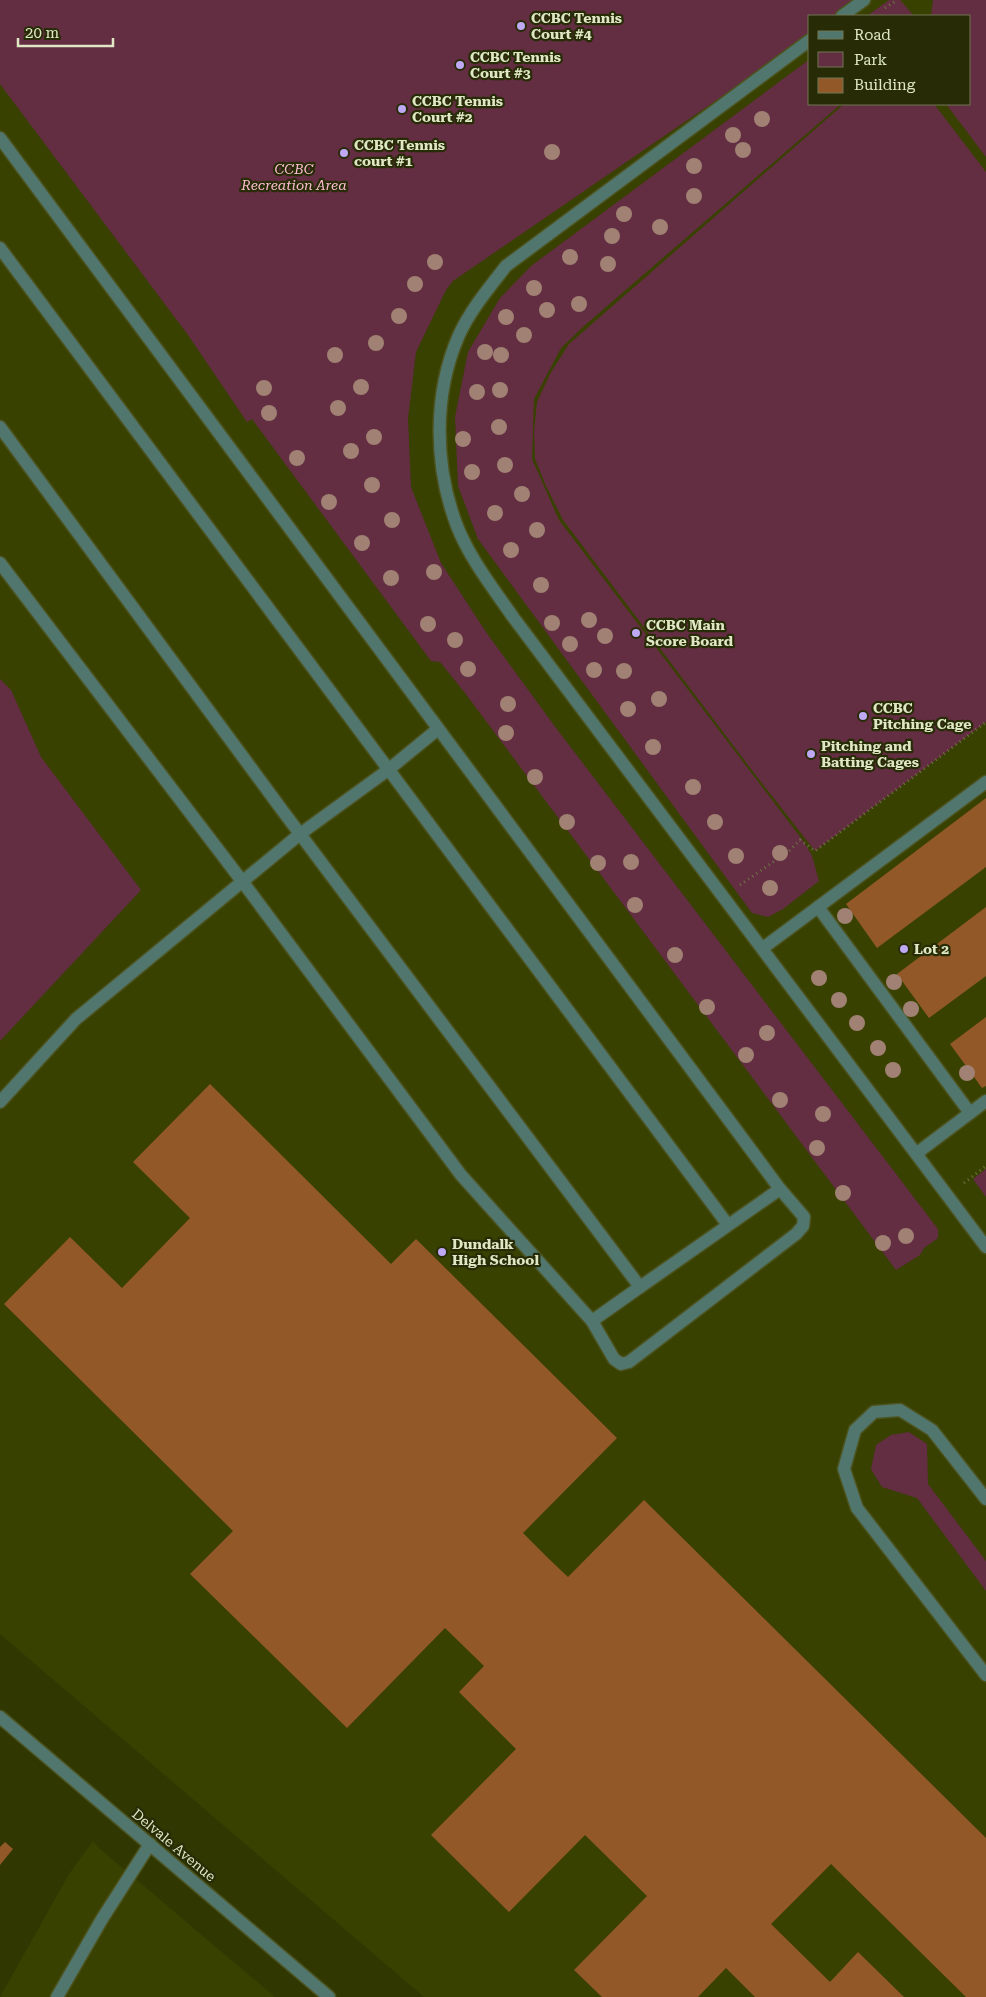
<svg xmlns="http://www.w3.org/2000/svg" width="986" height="1997" font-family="'Roboto Serif',serif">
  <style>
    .built { fill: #394100; fill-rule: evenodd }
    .green { fill: #632d42 }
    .building { fill: #925828 }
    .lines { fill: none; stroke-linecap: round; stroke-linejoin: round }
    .minor-casing { stroke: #4c531f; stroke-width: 15 }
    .path { stroke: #6e7545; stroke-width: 3; stroke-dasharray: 1 4; stroke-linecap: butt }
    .minor { stroke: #51766d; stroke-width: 12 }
    .tree { fill: #a08174 }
    .poi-dot { fill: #bfa9f4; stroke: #272c07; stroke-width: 2 }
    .labels { text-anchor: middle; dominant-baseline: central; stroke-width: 4.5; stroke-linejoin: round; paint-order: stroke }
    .poi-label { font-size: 14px; font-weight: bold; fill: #dfe7c4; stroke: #272c07; text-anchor: start }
    .park-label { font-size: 14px; font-style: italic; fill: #fcbdd2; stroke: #272c07 }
    .street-label { font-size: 14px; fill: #dfe7c4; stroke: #272c07 }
  </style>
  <rect width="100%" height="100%" fill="#303700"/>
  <g class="built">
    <path d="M 0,0 L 986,0 L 986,1997 L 424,1997 L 0,1634 ZM 810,16 L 970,16 L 970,104 L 810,104 Z"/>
    <path d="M 93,1841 L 99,1848 L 275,1997 L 0,1997 L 69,1874 Z"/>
  </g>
  <g class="green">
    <path d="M 0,0 L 862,0 L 838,16 L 810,16 L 810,36 L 453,281 L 446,290 L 416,352 L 408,418 L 411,487 L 441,563 L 486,632 L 556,728 L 938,1229 L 938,1238 L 924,1248 L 920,1255 L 896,1270 L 465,693 L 440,662 L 431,661 L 252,419 L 247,422 L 188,335 L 0,84 Z"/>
    <path d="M 889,0 L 900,0 L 914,16 L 867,16 Z"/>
    <path d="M 933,0 L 986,0 L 986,157 L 946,104 L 970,104 L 970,16 L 931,16 Z"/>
    <path d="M 810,59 L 810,104 L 841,104 L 584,326 L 561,348 L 534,399 L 532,459 L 559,520 L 804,842 L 812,856 L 819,881 L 783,909 L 768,917 L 752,913 L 478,539 L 458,486 L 455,417 L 468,352 L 500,298 L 531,266 Z"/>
    <path d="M 844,104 L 934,104 L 986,172 L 986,722 L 815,851 L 754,773 L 563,520 L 546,486 L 535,459 L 534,432 L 537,402 L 550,374 L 569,344 Z"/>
    <path d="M 0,679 L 11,690 L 41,757 L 141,890 L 0,1041 Z"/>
    <path d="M 986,1169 L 986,1197 L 973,1179 Z"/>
    <path d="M 909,1432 L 927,1444 L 928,1484 L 986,1561 L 986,1591 L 917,1498 L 882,1487 L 871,1469 L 876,1445 L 891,1435 Z"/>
  </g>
  <g class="building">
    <path d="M 986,798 L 986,867 L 877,948 L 846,904 Z"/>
    <path d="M 986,907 L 986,976 L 929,1018 L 897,974 Z"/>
    <path d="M 986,1017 L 986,1086 L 982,1088 L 950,1044 Z"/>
    <path d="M 210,1084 L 391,1264 L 416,1239 L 617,1438 L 523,1533 L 549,1559 L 568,1577 L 644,1500 L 986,1838 L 986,1997 L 966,1997 L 831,1864 L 771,1924 L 830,1982 L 858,1952 L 904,1997 L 755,1997 L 726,1968 L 698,1997 L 602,1997 L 574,1970 L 647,1896 L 585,1835 L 509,1912 L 431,1835 L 516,1749 L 459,1692 L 484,1666 L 445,1628 L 347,1728 L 190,1574 L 233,1531 L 4,1304 L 70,1237 L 122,1288 L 190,1218 L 133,1162 Z"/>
    <path d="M 5,1842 L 13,1849 L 0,1865 L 0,1847 Z"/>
  </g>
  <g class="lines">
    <defs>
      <g id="minor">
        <path d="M 842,16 L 864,0"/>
        <path d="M 810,40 L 506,266 C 489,288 471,309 459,335 C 433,394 434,466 457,526 C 470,559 493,588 513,617 L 986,1247"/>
        <path d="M 0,138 L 780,1189 L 640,1287 L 282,810 L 0,427"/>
        <path d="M 0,248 L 728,1225"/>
        <path d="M 0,563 L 242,881 L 461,1175 L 592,1321 L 640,1287"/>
        <path d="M 818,907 L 970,1113"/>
        <path d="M 763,948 L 986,782"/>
        <path d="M 0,1102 L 76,1019 L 300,834 L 388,770 L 438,729"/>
        <path d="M 917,1153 L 986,1101"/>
        <path d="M 592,1321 L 614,1359 L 621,1364 L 629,1362 L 796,1234 L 803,1226 L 804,1217 L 780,1189"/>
        <path d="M 986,1499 L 932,1430 L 900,1410 L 874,1412 L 855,1430 L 844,1469 L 857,1508 L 986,1675"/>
        <path d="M 0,1717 L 329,1997"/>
        <path d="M 57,1997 L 102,1919 L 150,1844"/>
      </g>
    </defs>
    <use href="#minor" class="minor-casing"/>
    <g class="path">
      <path d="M 885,8 L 897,0"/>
      <path d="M 740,885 L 789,851 L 800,840 L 815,851 L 986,722"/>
      <path d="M 964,1183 L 986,1166"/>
    </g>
    <use href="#minor" class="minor"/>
  </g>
  <g class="tree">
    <circle cx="762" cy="119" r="8"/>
    <circle cx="733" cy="135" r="8"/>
    <circle cx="743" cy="150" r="8"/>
    <circle cx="552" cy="152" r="8"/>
    <circle cx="694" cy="166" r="8"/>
    <circle cx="694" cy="196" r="8"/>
    <circle cx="624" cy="214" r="8"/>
    <circle cx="660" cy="227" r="8"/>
    <circle cx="612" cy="236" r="8"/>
    <circle cx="570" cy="257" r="8"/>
    <circle cx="435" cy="262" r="8"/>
    <circle cx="608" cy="264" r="8"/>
    <circle cx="415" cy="284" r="8"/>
    <circle cx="534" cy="288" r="8"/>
    <circle cx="579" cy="304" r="8"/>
    <circle cx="547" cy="310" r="8"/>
    <circle cx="399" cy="316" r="8"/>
    <circle cx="506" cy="317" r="8"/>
    <circle cx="524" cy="335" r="8"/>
    <circle cx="376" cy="343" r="8"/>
    <circle cx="485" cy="352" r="8"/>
    <circle cx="335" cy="355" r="8"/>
    <circle cx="501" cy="355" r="8"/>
    <circle cx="361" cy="387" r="8"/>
    <circle cx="264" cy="388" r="8"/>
    <circle cx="500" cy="390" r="8"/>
    <circle cx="477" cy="392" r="8"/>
    <circle cx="338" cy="408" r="8"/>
    <circle cx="269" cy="413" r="8"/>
    <circle cx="499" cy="427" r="8"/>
    <circle cx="374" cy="437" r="8"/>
    <circle cx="463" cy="439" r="8"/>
    <circle cx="351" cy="451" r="8"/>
    <circle cx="297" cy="458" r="8"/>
    <circle cx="505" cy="465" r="8"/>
    <circle cx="472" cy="472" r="8"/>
    <circle cx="372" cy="485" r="8"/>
    <circle cx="522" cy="494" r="8"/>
    <circle cx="329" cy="502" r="8"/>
    <circle cx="495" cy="513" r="8"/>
    <circle cx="392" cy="520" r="8"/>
    <circle cx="537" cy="530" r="8"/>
    <circle cx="362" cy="543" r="8"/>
    <circle cx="511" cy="550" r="8"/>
    <circle cx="434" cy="572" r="8"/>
    <circle cx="391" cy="578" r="8"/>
    <circle cx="541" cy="585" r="8"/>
    <circle cx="589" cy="620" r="8"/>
    <circle cx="552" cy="623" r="8"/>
    <circle cx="428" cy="624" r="8"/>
    <circle cx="605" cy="636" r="8"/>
    <circle cx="455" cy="640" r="8"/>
    <circle cx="570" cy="644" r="8"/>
    <circle cx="468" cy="669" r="8"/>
    <circle cx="594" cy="670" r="8"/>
    <circle cx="624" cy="671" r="8"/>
    <circle cx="659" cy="699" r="8"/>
    <circle cx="508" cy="704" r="8"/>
    <circle cx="628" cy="709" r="8"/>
    <circle cx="506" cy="733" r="8"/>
    <circle cx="653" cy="747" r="8"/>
    <circle cx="535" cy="777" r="8"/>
    <circle cx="693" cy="787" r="8"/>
    <circle cx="567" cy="822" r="8"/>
    <circle cx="715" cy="822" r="8"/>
    <circle cx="780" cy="853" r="8"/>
    <circle cx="736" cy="856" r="8"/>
    <circle cx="631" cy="862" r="8"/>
    <circle cx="598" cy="863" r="8"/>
    <circle cx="770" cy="888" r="8"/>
    <circle cx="635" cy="905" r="8"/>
    <circle cx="845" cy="916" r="8"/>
    <circle cx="675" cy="955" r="8"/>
    <circle cx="819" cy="978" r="8"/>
    <circle cx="894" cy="982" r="8"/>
    <circle cx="839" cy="1000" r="8"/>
    <circle cx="707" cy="1007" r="8"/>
    <circle cx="911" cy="1009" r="8"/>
    <circle cx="857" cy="1023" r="8"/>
    <circle cx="767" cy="1033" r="8"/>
    <circle cx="878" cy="1048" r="8"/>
    <circle cx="746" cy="1055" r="8"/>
    <circle cx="893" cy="1070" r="8"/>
    <circle cx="967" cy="1073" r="8"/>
    <circle cx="780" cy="1100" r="8"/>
    <circle cx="823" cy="1114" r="8"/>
    <circle cx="817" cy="1148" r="8"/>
    <circle cx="843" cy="1193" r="8"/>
    <circle cx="906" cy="1236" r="8"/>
    <circle cx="883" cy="1243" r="8"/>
  </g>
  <g class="poi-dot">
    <circle cx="521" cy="26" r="5"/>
    <circle cx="460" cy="65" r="5"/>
    <circle cx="402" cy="109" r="5"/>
    <circle cx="344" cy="153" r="5"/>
    <circle cx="636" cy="633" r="5"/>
    <circle cx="863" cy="716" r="5"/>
    <circle cx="811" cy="754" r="5"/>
    <circle cx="904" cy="949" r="5"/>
    <circle cx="442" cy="1252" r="5"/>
  </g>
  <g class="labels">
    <g class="poi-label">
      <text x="531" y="18">CCBC Tennis<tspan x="531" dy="16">Court #4</tspan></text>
      <text x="470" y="57">CCBC Tennis<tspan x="470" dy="16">Court #3</tspan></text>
      <text x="412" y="101">CCBC Tennis<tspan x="412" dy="16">Court #2</tspan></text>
      <text x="354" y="145">CCBC Tennis<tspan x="354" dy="16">court #1</tspan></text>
      <text x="646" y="625">CCBC Main<tspan x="646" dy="16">Score Board</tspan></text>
      <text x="873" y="708">CCBC<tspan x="873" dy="16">Pitching Cage</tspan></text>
      <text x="821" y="746">Pitching and<tspan x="821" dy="16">Batting Cages</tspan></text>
      <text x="914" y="949">Lot 2</text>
      <text x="452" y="1244">Dundalk<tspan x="452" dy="16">High School</tspan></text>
    </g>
    <g class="park-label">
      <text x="294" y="169">CCBC<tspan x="294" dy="16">Recreation Area</tspan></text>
    </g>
    <g class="street-label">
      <text transform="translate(174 1845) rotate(40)">Delvale Avenue</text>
    </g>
  </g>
  <rect x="808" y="15" width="162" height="90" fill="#272c07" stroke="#717753"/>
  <rect x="818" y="31" width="25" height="8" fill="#51766d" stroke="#717753"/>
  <text x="854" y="40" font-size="15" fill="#dfe7c4">Road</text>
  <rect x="818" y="52" width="25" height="15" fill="#632d42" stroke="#717753"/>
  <text x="854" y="65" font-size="15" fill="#dfe7c4">Park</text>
  <rect x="818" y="78" width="25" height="15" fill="#925828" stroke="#717753"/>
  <text x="854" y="90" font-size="15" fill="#dfe7c4">Building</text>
  <path d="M18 38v8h95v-8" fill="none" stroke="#dfe7c4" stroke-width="2.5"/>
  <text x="25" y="38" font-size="15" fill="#dfe7c4" stroke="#272c07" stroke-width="4" paint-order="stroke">20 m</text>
</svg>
